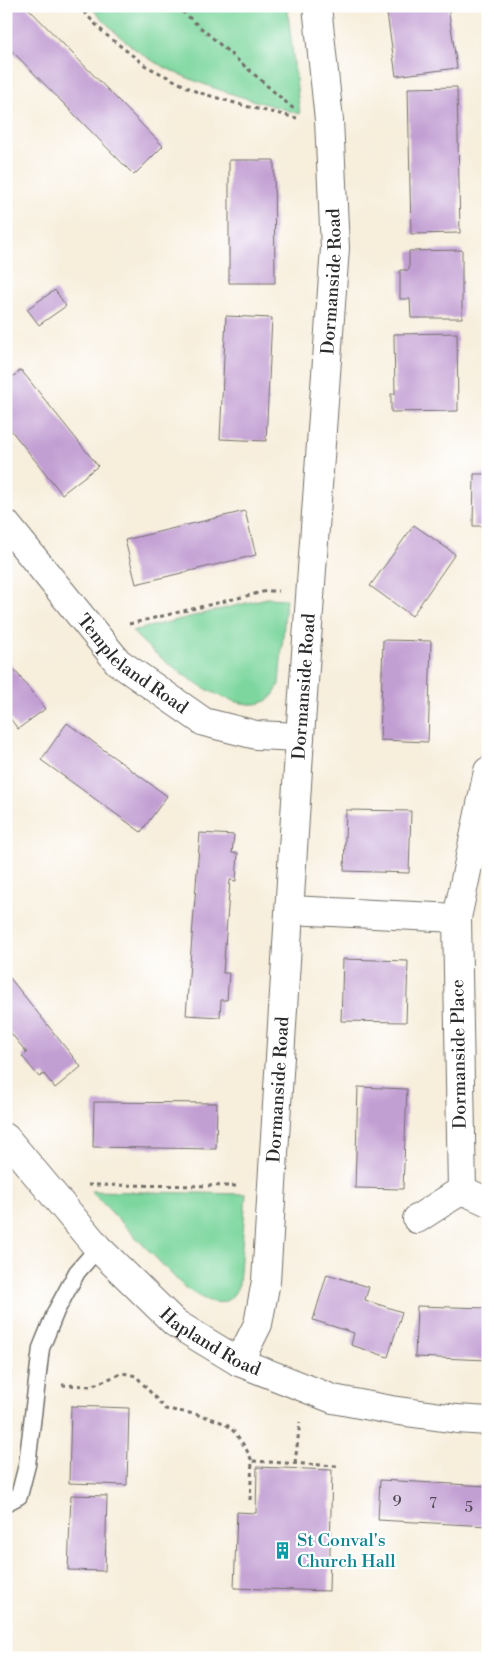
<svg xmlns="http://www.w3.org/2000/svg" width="494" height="1664" font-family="'Libre Bodoni',serif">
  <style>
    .green { fill: #7cd69d; stroke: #548064 }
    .building { fill: #c29fd3 }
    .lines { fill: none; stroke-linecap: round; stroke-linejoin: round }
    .lane-casing { stroke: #726f69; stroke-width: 19 }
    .street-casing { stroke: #726f69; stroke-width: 30 }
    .path { stroke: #726f69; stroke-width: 3; stroke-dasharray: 4 4; stroke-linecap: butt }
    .lane { stroke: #fff; stroke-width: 16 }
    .street { stroke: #fff; stroke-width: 28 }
    .labels { text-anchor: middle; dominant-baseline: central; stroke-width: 4.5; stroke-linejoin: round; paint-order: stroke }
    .number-label { font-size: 15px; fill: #514855 }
    .street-label { font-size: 18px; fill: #2b2b2b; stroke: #fff }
    .culture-label { font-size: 18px; fill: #0d838f; stroke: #fff; text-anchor: start }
  </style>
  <rect width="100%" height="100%" fill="#fff"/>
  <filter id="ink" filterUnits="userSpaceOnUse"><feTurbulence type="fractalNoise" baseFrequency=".02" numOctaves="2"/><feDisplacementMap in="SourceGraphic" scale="10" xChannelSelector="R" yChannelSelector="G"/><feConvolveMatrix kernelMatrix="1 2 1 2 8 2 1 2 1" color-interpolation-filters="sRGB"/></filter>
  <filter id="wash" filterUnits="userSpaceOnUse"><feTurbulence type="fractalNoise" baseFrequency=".0096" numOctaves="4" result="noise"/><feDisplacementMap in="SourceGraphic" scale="20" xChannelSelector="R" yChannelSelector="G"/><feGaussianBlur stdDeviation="1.12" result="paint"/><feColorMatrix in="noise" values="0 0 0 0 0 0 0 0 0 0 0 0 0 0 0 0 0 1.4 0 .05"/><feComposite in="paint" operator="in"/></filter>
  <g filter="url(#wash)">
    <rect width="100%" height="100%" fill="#f7eedc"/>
    <g class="green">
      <path d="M 90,6 L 287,6 L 300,114 C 250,99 199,87 153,61 C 130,48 108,26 90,6 Z"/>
      <path d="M 267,598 L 286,599 L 279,684 C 276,691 274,696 268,700 C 234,721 153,655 132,631 Z"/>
      <path d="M 91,1191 L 246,1194 L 239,1284 C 227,1316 203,1300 183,1286 Z"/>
    </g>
    <g id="blocks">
      <g class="building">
        <path d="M 6,6 L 26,6 L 163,146 L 134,175 L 6,45 Z"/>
        <path d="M 386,6 L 448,6 L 457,68 L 396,76 Z"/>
        <path d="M 457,87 L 460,233 L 411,234 L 408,88 Z"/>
        <path d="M 229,160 L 274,160 L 275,283 L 229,283 Z"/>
        <path d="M 462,250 L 462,318 L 411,318 L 410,299 L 400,299 L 400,270 L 409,270 L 409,251 Z"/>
        <path d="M 55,290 L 66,306 L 39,325 L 27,309 Z"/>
        <path d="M 226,316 L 272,318 L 266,441 L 220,439 Z"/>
        <path d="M 457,333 L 458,411 L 391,412 L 391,394 L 395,394 L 394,334 Z"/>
        <path d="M 21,370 L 98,466 L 62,494 L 6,424 L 6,382 Z"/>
        <path d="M 474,474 L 488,474 L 488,526 L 473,526 Z"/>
        <path d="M 245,511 L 256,555 L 136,584 L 125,540 Z"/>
        <path d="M 414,525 L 455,554 L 412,616 L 370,586 Z"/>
        <path d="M 383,640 L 431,641 L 428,742 L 380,740 Z"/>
        <path d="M 6,659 L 45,709 L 18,729 L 6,713 Z"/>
        <path d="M 67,723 L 167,796 L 141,832 L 41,760 Z"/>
        <path d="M 346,810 L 411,811 L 409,873 L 344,871 Z"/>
        <path d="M 200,833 L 234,835 L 232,853 L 238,853 L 236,881 L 230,880 L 223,973 L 229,973 L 227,1000 L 221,1000 L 220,1017 L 186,1015 Z"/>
        <path d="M 343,959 L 408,961 L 406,1022 L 341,1021 Z"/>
        <path d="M 6,973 L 81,1067 L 55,1088 L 44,1074 L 39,1077 L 22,1056 L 27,1053 L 6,1027 Z"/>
        <path d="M 358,1087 L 407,1089 L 403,1189 L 355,1188 Z"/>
        <path d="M 94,1102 L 217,1103 L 216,1149 L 93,1147 Z"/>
        <path d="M 327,1274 L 369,1287 L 365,1300 L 402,1312 L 388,1357 L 351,1345 L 354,1333 L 313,1320 Z"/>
        <path d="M 417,1306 L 488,1308 L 488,1360 L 415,1357 Z"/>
        <path d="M 6,1370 L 11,1370 L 10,1412 L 6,1412 Z"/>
        <path d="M 71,1406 L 129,1408 L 127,1485 L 69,1483 Z"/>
        <path d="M 257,1467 L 332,1470 L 329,1591 L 234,1588 L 237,1512 L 256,1513 Z"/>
        <path d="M 380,1480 L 488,1486 L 488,1526 L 378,1520 Z"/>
        <path d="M 71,1495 L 107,1496 L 105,1571 L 68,1570 Z"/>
      </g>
    </g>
  </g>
  <g filter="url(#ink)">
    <use href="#blocks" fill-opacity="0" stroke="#726f69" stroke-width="1"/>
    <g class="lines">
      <defs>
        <path id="lane" d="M 6,1503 L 19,1496 L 27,1465 L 41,1348 L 56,1311 L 77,1272 L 98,1248"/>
        <g id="street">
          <path id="s1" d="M 6,524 L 118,662 L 204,722 L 256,735 L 300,737"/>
          <path d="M 290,910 L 457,918"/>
          <path id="s2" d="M 6,1138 L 98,1248 L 175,1323 L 239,1362 L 333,1399 L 391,1410 L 457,1419 L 488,1421"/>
          <path d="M 462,1190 L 457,918 L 488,771"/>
          <path d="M 417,1219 L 462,1190 L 488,1202"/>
          <path id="s3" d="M 239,1362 L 258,1324 L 266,1281 L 300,737 L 335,248 L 329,120 L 317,6"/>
        </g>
      </defs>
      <use href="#lane" class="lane-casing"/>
      <use href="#street" class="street-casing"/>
      <g class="path">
        <path d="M 78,6 L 105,34 L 146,66 L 197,92 L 249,107 L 297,118"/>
        <path d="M 176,6 L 296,111"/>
        <path d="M 129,624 L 267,591 L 279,591"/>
        <path d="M 88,1185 L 239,1186"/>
        <path d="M 62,1385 L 91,1386 L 123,1373 L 136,1376 L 165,1409 C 184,1412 207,1415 225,1424 C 235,1429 248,1451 252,1461"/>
        <path d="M 295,1463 L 300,1422"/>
        <path d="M 250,1500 L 252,1461 L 338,1466"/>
      </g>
      <use href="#lane" class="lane"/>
      <use href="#street" class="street"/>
    </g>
  </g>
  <defs>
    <symbol id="building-bare" viewBox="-9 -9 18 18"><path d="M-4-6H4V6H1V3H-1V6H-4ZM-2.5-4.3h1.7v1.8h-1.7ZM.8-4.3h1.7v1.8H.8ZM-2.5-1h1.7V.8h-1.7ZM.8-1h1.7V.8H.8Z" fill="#0f9aa8" stroke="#fff" stroke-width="2.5" paint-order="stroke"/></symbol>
  </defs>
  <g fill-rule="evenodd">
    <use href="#building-bare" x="270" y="1538" width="25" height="25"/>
  </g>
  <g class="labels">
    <g class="number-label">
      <text x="397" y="1501">9</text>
      <text x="433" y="1503">7</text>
      <text x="469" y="1507">5</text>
    </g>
    <g class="street-label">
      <text stroke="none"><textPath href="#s3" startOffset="1088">Dormanside Road</textPath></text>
      <text stroke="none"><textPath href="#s1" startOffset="190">Templeland Road</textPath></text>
      <text stroke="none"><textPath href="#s3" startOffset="682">Dormanside Road</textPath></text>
      <text transform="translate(459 1054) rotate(-91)">Dormanside Place</text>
      <text stroke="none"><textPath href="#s3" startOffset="278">Dormanside Road</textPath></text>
      <text stroke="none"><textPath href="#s2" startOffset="291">Hapland Road</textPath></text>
    </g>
    <g class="culture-label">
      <text x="297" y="1540">St Conval's<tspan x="297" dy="21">Church Hall</tspan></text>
    </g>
  </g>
  <rect width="494" height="1664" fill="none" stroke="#fff" stroke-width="25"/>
</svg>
